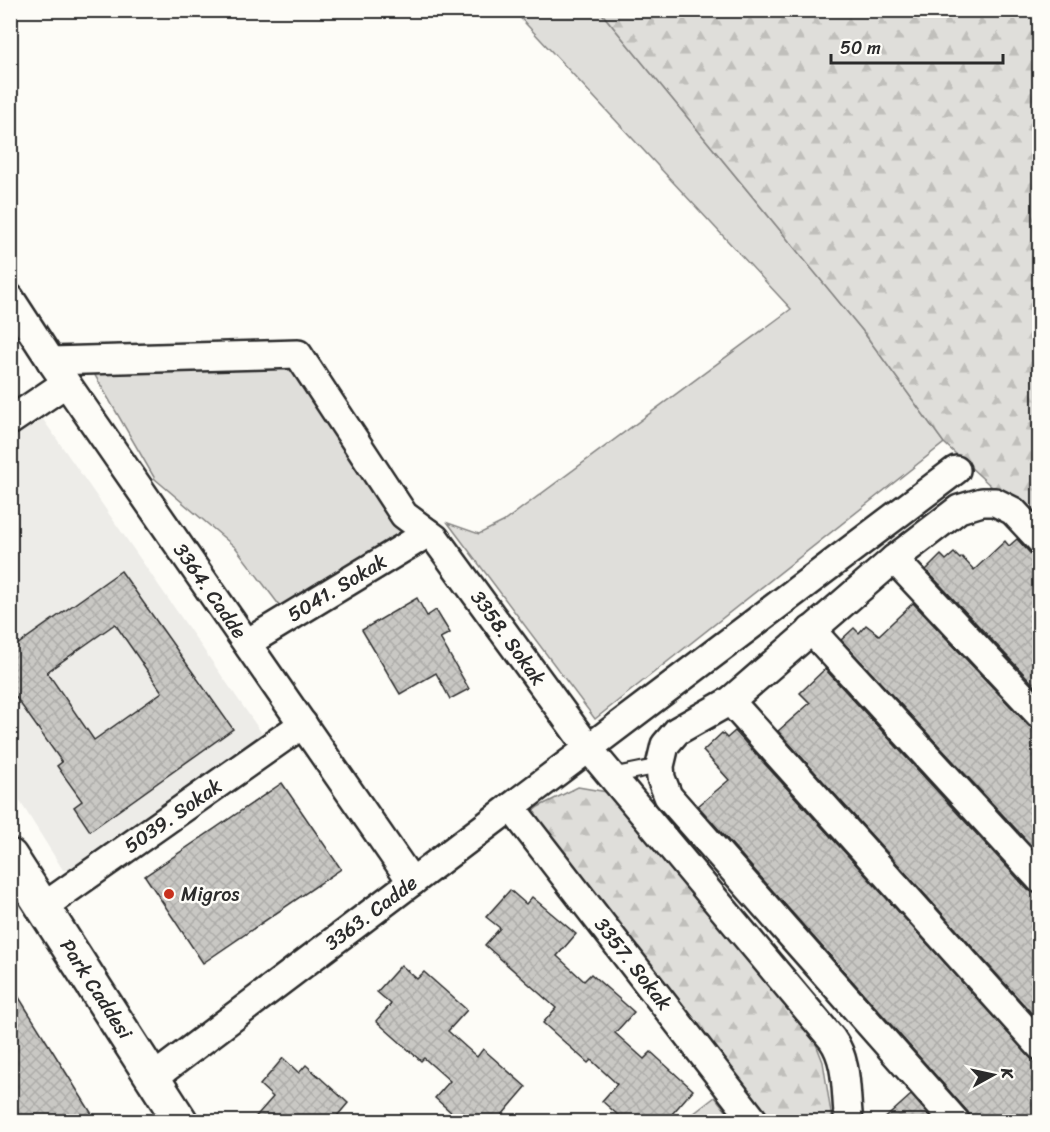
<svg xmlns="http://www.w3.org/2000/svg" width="1050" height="1132" font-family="Sriracha,sans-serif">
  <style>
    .built { fill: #edece8 }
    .grass { fill: #dfdeda; stroke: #858482; stroke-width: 1.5 }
    .forest { fill: url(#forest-firs); stroke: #858482; stroke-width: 1.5 }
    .building { fill: url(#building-cross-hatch); stroke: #2b2b2b; stroke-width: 1.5; fill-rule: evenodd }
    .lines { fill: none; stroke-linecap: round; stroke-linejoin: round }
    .lane-casing { stroke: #2b2b2b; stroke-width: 18 }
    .street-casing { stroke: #2b2b2b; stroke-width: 32 }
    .secondary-casing { stroke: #2b2b2b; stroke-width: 38 }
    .lane { stroke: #fdfcf7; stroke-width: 14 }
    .street { stroke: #fdfcf7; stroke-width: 27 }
    .secondary { stroke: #fdfcf7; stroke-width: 33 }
    .poi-dot { fill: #c8321e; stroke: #fdfcf7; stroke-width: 2 }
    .labels { text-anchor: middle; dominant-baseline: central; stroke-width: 5; stroke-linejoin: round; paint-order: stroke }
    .street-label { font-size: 20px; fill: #2b2b2b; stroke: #fdfcf7 }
    .poi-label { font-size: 20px; fill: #2b2b2b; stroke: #fdfcf7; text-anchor: start }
  </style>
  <defs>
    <pattern id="forest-firs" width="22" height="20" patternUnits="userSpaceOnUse" patternTransform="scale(1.5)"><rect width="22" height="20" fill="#dfdeda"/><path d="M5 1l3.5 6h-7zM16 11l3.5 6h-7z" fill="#c0bfbb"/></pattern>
    <pattern id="building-cross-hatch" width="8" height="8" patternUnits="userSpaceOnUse" patternTransform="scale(1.5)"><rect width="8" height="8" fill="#c9c8c4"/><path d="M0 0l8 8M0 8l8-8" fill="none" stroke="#adaca9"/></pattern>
  </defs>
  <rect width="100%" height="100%" fill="#fdfcf7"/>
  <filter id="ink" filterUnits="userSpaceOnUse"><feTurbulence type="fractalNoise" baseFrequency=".0167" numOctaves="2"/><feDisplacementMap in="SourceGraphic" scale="12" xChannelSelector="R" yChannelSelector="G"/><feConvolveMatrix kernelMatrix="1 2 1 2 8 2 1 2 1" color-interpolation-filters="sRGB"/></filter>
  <g filter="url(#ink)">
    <path class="built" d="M 40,415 L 261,732 L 255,744 L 80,869 L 63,870 L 11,787 L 11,436 Z"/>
    <g class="grass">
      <path d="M 514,11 L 600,11 L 862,330 L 944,443 L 595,719 L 448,523 L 479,534 L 503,522 L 791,309 Z"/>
      <path d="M 295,367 L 407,537 L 283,610 L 236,548 L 155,479 L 93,372 Z"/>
      <path d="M 715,1097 L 734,1121 L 684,1121 Z"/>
    </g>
    <g class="forest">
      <path d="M 600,11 L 1039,11 L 1039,530 L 944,443 L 862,330 Z"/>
      <path d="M 578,787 L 613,793 L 814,1039 L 823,1062 L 831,1113 L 834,1121 L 767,1121 L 527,816 L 538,807 Z"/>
    </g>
    <g class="building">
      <path d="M 1017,539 L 1040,564 L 1040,691 L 926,570 L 941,555 L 946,560 L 954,553 L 960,559 L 962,557 L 974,570 L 1005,541 L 1009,546 Z"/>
      <path d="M 121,571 L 233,729 L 90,831 L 74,807 L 82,801 L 57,766 L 62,762 L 10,689 L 10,650 ZM 115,624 L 162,692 L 94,740 L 47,672 Z"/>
      <path d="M 417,598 L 427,616 L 436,610 L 450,633 L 440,638 L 469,689 L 450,699 L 436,673 L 400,694 L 362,630 Z"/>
      <path d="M 913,603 L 1029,726 L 1040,730 L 1040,855 L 841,640 L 854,628 L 859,633 L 866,625 L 879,635 Z"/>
      <path d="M 825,669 L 1028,890 L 1040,894 L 1040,1012 L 1035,1017 L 778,731 L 810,703 L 800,693 Z"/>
      <path d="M 735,731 L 1040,1068 L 1040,1122 L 971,1122 L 968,1112 L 698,806 L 729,780 L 703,751 L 722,733 L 727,738 Z"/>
      <path d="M 282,783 L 341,869 L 203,963 L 145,876 Z"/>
      <path d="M 510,890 L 526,904 L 532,897 L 576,934 L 557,956 L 584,981 L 591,974 L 634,1012 L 615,1033 L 644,1059 L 651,1052 L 693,1090 L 665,1122 L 626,1122 L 602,1101 L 617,1084 L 591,1060 L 588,1063 L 543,1023 L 556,1008 L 485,945 L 500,928 L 486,917 Z"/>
      <path d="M 401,965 L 417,979 L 424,972 L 467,1010 L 448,1031 L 477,1057 L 483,1049 L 526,1087 L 496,1122 L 462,1122 L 435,1098 L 450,1081 L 424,1058 L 421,1061 L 376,1021 L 391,1004 L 377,992 Z"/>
      <path d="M 10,983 L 55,1055 L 97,1122 L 23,1122 L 10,1102 Z"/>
      <path d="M 283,1058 L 299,1073 L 306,1065 L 348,1103 L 332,1122 L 251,1122 L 273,1097 L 260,1085 Z"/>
      <path d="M 911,1095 L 935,1122 L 881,1122 Z"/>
    </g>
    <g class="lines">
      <defs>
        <path id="lane" d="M 611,776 L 660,766"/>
        <g id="street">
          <path d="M 10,298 L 51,361 L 412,882"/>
          <path d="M 51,361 L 298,354 L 404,515 L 435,538 L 589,749 L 832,1039 C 849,1063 845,1094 849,1122"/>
          <path d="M 10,421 L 66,383"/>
          <path d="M 894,559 L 1040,715"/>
          <path d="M 811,630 L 1040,879"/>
          <path d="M 247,643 L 428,533"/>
          <path d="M 730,701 L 1040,1046"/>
          <path d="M 511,807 L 755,1122"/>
          <path d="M 43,907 L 303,724"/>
          <path d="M 153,1078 L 956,470"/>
          <path d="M 956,1122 L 668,796 L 661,778 L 660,766 L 665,745 L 677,731 L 730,701 L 894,559 L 959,509 L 982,502 L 995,502 L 1013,511 L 1040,540"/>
        </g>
        <path id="secondary" d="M 10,856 L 181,1122"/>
      </defs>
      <use href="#lane" class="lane-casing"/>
      <use href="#street" class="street-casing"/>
      <use href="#secondary" class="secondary-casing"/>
      <use href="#lane" class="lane"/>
      <use href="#street" class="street"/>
      <use href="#secondary" class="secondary"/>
    </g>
  </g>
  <circle class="poi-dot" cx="169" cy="894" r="6"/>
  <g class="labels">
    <g class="street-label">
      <text transform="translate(337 588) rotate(-31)">5041. Sokak</text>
      <text transform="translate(210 591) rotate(55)">3364. Cadde</text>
      <text transform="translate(508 638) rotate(54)">3358. Sokak</text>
      <text transform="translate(173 816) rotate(-35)">5039. Sokak</text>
      <text transform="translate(371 913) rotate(-37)">3363. Cadde</text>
      <text transform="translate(633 964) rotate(52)">3357. Sokak</text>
      <text transform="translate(96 989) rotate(57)">Park Caddesi</text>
    </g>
    <g class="poi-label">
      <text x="181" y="894">Migros</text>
    </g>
  </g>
  <rect width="1050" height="1132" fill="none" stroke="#fdfcf7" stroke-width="36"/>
  <rect x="18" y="18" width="1014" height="1096" fill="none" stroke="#2b2b2b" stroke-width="2" filter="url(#ink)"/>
  <g transform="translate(993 1075) rotate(82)" stroke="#fdfcf7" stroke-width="4.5" paint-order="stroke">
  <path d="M0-4.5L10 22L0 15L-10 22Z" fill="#2b2b2b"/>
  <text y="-9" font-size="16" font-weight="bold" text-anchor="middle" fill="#2b2b2b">K</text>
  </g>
  <path d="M831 54v9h172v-9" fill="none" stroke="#2b2b2b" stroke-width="3"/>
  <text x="840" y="54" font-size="18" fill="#2b2b2b" stroke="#fdfcf7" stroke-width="4.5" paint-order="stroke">50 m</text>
</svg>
